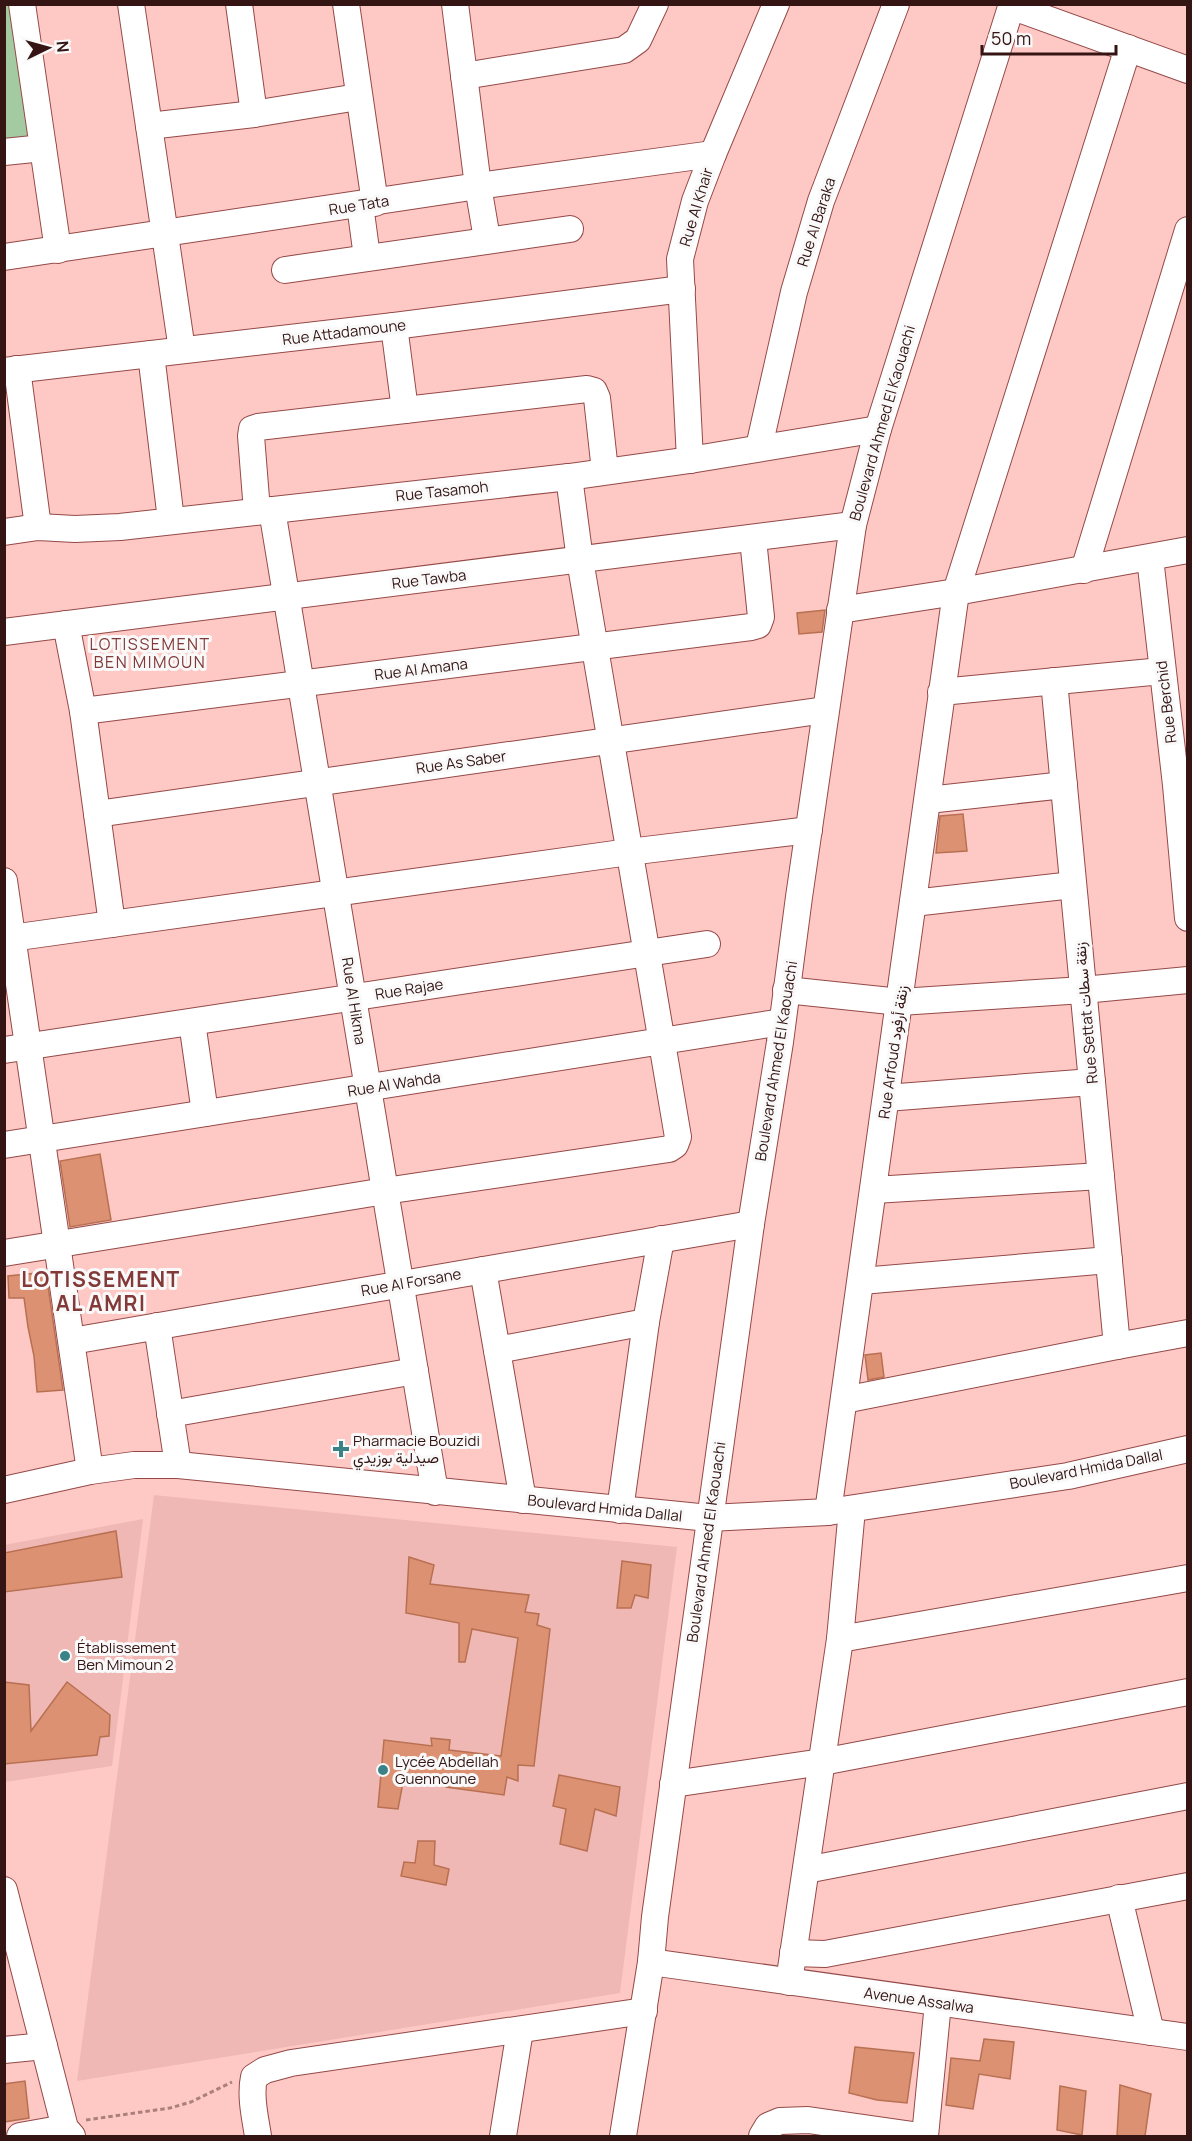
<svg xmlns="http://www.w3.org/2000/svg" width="1192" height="2141" font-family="Manrope,Vazirmatn,sans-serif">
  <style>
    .built { fill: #f0b8b4 }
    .green { fill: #a3caa1 }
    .building { fill: #dc9172; stroke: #b87052; stroke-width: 1.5 }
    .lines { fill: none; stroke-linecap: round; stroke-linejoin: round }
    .minor-casing { stroke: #944947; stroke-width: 28 }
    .path { stroke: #ab7f7c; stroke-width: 3; stroke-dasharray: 4.5 3; stroke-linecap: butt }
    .minor { stroke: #fff; stroke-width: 26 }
    .poi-dot { fill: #3a8288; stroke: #f9f9f9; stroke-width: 2 }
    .labels { text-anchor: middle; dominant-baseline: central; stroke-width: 6; stroke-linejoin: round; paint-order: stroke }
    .street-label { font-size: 15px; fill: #341514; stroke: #f9f9f9 }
    .poi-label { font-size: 15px; fill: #341514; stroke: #f9f9f9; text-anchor: start }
    .neighbourhood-label { font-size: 16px; letter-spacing: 1.5px; fill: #823938; stroke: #f9f9f9 }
    .district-label { font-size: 21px; font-weight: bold; letter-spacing: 1.5px; fill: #823938; stroke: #f9f9f9 }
  </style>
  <rect width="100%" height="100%" fill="#fec9c5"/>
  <g class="built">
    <path d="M 154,1495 L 677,1547 L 620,1993 L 77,2081 Z"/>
    <path d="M 143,1519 L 112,1766 L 5,1782 L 4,1545 Z"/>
  </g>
  <path class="green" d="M 5,5 L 14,5 L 32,137 L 5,141 Z"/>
  <g class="building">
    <path d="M 825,610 L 822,632 L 799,634 L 797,613 Z"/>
    <path d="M 963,814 L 967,851 L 936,853 L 940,816 Z"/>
    <path d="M 100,1154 L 111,1220 L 70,1227 L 60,1161 Z"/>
    <path d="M 46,1272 L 63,1390 L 37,1392 L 34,1356 L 28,1327 L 24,1298 L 9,1298 L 8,1276 Z"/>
    <path d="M 881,1353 L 884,1377 L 868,1380 L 865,1355 Z"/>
    <path d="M 116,1531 L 122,1577 L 4,1592 L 4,1553 Z"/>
    <path d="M 409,1557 L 434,1565 L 430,1584 L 529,1595 L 525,1612 L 539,1614 L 537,1625 L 550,1629 L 534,1766 L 518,1765 L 518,1781 L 507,1777 L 504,1795 L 446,1787 L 446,1784 L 404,1777 L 398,1809 L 378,1807 L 384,1740 L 432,1746 L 431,1738 L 450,1740 L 449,1750 L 501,1756 L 518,1638 L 472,1629 L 465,1662 L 459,1662 L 459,1623 L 406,1613 Z"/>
    <path d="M 622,1561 L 651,1565 L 648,1598 L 635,1595 L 631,1608 L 617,1608 Z"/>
    <path d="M 4,1682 L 29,1685 L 31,1731 L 67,1682 L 110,1715 L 109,1736 L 100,1737 L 97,1755 L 4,1764 Z"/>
    <path d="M 559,1775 L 620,1787 L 616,1816 L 595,1809 L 587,1851 L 560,1844 L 566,1809 L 553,1806 Z"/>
    <path d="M 418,1841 L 435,1841 L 434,1865 L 449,1869 L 446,1885 L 401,1876 L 404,1862 L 415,1863 Z"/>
    <path d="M 984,2039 L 1014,2042 L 1010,2079 L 979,2074 L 973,2109 L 946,2105 L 951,2058 L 980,2061 Z"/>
    <path d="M 855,2047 L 914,2053 L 907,2103 L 877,2100 L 849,2093 Z"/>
    <path d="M 25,2081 L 29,2118 L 4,2122 L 4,2084 Z"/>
    <path d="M 1120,2085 L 1151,2094 L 1145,2136 L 1117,2136 Z"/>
    <path d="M 1060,2086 L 1086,2091 L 1082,2135 L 1057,2130 Z"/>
  </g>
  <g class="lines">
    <defs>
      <g id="minor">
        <path d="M 22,4 L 58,250"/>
        <path d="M 131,4 L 182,350"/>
        <path d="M 239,4 L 254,114"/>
        <path d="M 346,4 L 375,203"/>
        <path d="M 455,4 L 478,186 L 487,239"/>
        <path d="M 1011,6 L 1188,70"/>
        <path d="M 464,76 L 624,50 L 638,40 L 655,4"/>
        <path d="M 149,126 L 254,114 L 358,97"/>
        <path d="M 4,152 L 43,148"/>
        <path d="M 360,205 L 367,257"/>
        <path d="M 4,257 L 478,186 L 713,154"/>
        <path d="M 285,270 L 570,229"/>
        <path d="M 394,326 L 405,410"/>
        <path d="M 151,354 L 171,520"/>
        <path d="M 17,369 L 38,527"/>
        <path d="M 4,371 L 394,326 L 682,289"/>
        <path d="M 759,447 L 794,292 L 821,201 L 896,4"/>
        <path d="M 690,460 L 680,259 L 695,201 L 713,154 L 776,4"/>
        <path d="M 272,510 L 435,1492"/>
        <path d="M 257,511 L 251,436 L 252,429 L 258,427 L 587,389 L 594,391 L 597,398 L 605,471"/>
        <path d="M 4,532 L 38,527 L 75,529 L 120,527 L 569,477 L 690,460 L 878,429"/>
        <path d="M 1150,558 L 1176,785 L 1188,918"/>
        <path d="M 1084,570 L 1188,230"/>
        <path d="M 840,610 L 956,592 L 1188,550"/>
        <path d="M 66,624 L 83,711 L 112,924"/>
        <path d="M 4,632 L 853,525"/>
        <path d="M 1054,681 L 1117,1346"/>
        <path d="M 941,692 L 1162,671"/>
        <path d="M 83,711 L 751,627 L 758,625 L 761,617 L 753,539"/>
        <path d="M 928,800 L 1064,785"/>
        <path d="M 97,814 L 825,710"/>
        <path d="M 4,881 L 90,1471"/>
        <path d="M 913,903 L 1073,885"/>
        <path d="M 4,939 L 629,852 L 809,830"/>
        <path d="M 786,990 L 900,1002 L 1083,990 L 1188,980"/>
        <path d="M 192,1022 L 205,1113"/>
        <path d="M 4,1050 L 707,944"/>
        <path d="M 886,1098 L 1092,1082"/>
        <path d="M 4,1145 L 782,1022"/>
        <path d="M 874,1190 L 1101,1176"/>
        <path d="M 4,1253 L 385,1191 L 669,1149 L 675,1145 L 678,1137 L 580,560 L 569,477"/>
        <path d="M 483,1270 L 523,1500"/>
        <path d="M 861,1281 L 1109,1260"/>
        <path d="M 157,1326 L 178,1465"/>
        <path d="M 72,1341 L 751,1224"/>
        <path d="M 497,1350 L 646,1322"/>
        <path d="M 844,1400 L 1117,1346 L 1188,1333"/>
        <path d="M 170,1414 L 415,1371"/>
        <path d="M 4,1490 L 90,1471 L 134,1465 L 178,1465 L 709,1518 L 828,1512 L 1068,1476 L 1188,1449"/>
        <path d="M 620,1510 L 646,1322 L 661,1239"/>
        <path d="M 828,1512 L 956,592 L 1128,48"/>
        <path d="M 840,1639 L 1188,1578"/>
        <path d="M 673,1784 L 822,1762 L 1188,1692"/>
        <path d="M 806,1870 L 1188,1796"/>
        <path d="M 4,1890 L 65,2128 L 72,2136"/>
        <path d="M 1119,1898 L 1151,2032"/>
        <path d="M 793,1953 L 825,1954 L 1188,1886"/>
        <path d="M 651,1962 L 1188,2037"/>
        <path d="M 789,1982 L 840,1639 L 852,1509"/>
        <path d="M 4,2050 L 44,2046"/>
        <path d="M 20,2136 L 65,2128"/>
        <path d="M 258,2136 C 255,2117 250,2096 254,2077 L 265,2070 L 291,2063 L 644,2011"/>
        <path d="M 503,2136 L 520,2030"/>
        <path d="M 623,2136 L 651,1962 L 655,1917 L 751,1224 L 780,1042 L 799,897 L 853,525 L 878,429 L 1012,4"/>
        <path d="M 762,2136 L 768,2126 L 780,2121 L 808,2120 L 920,2136"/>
        <path d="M 925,2136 L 938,2003"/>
      </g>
    </defs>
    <use href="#minor" class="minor-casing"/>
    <path class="path" d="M 86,2120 L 170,2108 L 191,2102 L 232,2082"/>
    <use href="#minor" class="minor"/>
  </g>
  <g class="poi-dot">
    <path d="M338 1440h6v6h6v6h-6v6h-6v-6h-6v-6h6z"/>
    <circle cx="65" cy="1656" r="6"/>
    <circle cx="383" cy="1770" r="6"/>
  </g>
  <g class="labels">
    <g class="street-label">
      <text transform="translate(359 205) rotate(-9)">Rue Tata</text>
      <text transform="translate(696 207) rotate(-73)">Rue Al Khair</text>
      <text transform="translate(816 222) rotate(-72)">Rue Al Baraka</text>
      <text transform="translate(344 332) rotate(-7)">Rue Attadamoune</text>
      <text transform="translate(882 423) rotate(-74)">Boulevard Ahmed El Kaouachi</text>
      <text transform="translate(442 491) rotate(-6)">Rue Tasamoh</text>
      <text transform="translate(429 579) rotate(-7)">Rue Tawba</text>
      <text transform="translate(421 669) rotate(-7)">Rue Al Amana</text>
      <text transform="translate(1166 702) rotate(-97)">Rue Berchid</text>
      <text transform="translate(461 762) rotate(-8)">Rue As Saber</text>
      <text transform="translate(409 989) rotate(-9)">Rue Rajae</text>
      <text transform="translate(354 1001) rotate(81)">Rue Al Hikma</text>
      <text transform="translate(1086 1013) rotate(-95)">Rue Settat زنقة سطات</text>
      <text transform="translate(893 1052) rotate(-82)">Rue Arfoud زنقة أرفود</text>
      <text transform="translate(776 1061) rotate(-81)">Boulevard Ahmed El Kaouachi</text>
      <text transform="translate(394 1084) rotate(-9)">Rue Al Wahda</text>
      <text transform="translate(411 1282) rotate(-10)">Rue Al Forsane</text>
      <text transform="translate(1086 1469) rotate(-11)">Boulevard Hmida Dallal</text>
      <text transform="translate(605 1508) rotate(6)">Boulevard Hmida Dallal</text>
      <text transform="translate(706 1542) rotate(-82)">Boulevard Ahmed El Kaouachi</text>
      <text transform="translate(919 2000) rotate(8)">Avenue Assalwa</text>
    </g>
    <g class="poi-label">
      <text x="353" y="1440">Pharmacie Bouzidi<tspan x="353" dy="17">صيدلية بوزيدي</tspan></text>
      <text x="77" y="1647">Établissement<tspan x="77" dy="17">Ben Mimoun 2</tspan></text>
      <text x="395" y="1761">Lycée Abdellah<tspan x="395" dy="17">Guennoune</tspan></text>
    </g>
    <g class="neighbourhood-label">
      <text x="150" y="644">LOTISSEMENT<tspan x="150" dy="18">BEN MIMOUN</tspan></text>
    </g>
    <g class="district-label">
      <text x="101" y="1279">LOTISSEMENT<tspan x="101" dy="24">AL AMRI</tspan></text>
    </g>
  </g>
  <rect width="1192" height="2141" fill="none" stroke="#341514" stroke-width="12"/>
  <g transform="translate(48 48) rotate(85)" stroke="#f9f9f9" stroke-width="4.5" paint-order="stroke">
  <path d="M0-4.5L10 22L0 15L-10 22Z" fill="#341514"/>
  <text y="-9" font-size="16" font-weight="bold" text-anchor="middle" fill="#341514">N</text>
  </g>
  <path d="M982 45v9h134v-9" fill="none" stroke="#341514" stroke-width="3"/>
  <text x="991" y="45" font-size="18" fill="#341514" stroke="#f9f9f9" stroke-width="4.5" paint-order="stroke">50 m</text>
</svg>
